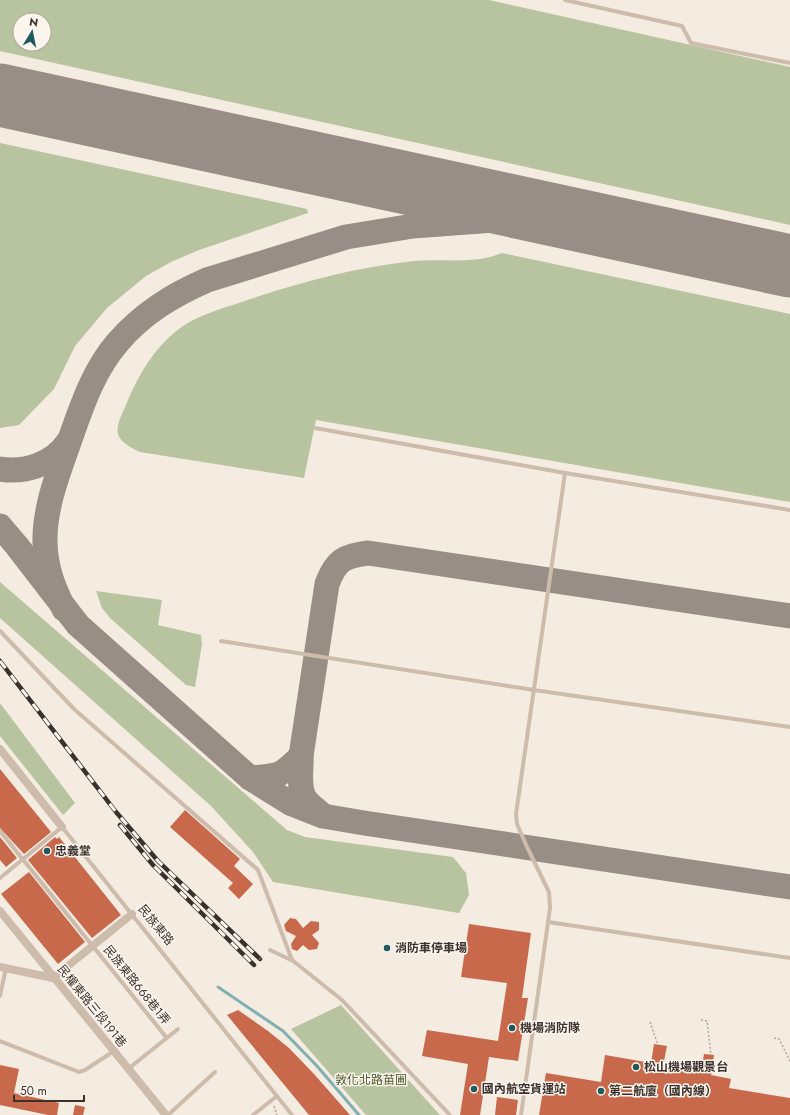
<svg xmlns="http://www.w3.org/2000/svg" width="790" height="1115" font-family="Jost,'Noto Sans TC',sans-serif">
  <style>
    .green { fill: #b8c4a0; fill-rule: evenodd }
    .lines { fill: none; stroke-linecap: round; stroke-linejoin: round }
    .stream { stroke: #7fb0b2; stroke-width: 3 }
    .taxiway { stroke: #988e86; stroke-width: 25 }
    .runway { stroke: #988e86; stroke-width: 63 }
    .building { fill: #c8694b }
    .path { stroke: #b9a596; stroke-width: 1.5; stroke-dasharray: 2 2; stroke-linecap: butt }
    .service { stroke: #cdbbac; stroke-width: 4 }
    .minor { stroke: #cdbbac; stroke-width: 8 }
    .rail-casing { stroke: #3b302b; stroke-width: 4.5 }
    .rail { stroke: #fbf5ee; stroke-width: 3; stroke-dasharray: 9; stroke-linecap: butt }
    .poi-dot { fill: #1f5a5e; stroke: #fbf5ee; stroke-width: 1.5 }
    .labels { text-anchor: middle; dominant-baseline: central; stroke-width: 3; stroke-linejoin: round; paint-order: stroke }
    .poi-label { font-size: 12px; font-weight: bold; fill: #3b302b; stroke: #fbf5ee; text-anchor: start }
    .street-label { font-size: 12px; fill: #3b302b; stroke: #fbf5ee }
    .park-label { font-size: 12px; fill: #4a5a2e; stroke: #fbf5ee }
  </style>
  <rect width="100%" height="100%" fill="#f4ebe1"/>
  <g class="green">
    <path d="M 0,0 L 489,0 L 790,67 L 790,225 L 0,51 ZM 20,20 L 44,20 L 44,44 L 20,44 Z"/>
    <path d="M 0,143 L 307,209 L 308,213 L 199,250 L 171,262 L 146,276 L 107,308 L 75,346 L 54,389 L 19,425 L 0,428 Z"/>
    <path d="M 502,253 L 790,314 L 790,502 L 316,420 L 304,478 L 140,452 C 107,437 117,427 128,400 C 140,372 157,344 183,326 C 200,315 220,309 239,303 C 296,283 353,268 413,261 C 443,258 474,265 502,253 Z"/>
    <path d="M 0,582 L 287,830 L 305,837 L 453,857 L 466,873 L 469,895 L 459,913 L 273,882 L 253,852 L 211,806 L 0,618 Z"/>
    <path d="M 96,591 L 162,600 L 158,625 L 201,635 L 202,644 L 195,687 L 186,685 L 110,618 L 102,608 Z"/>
    <path d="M 0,703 L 75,803 L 63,815 L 0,736 Z"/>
    <path d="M 341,1005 L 440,1115 L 366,1115 L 291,1029 Z"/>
  </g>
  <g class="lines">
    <path class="stream" d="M 218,987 L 283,1031 L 317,1066 L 359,1115"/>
    <g class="taxiway">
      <path d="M 0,469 C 26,473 53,464 68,442"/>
      <path d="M 0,526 L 17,546 L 78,625 L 250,778 L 290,803 L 323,816 L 364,823 L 790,887"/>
      <path d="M 64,609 C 53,586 46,569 45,543 C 44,510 57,476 68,445 C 81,409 92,372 118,342 C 143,313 173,295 207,280 L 346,237 L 413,226 L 494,220 L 551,223 L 638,233 L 790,270"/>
      <path d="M 250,778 C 279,776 280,777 301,756"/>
      <path d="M 322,815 C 317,810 310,805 306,800 C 297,789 302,769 301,756 L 327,584 C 336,560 344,556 368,553 L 790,616"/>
    </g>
    <path class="runway" d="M 0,95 L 790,266"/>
  </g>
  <g class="building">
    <path d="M 0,769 L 51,832 L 24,854 L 0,828 Z"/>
    <path d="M 185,810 L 240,859 L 234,866 L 253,884 L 239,899 L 228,888 L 233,883 L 170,827 Z"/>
    <path d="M 0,837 L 17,858 L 6,867 L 0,860 Z"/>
    <path d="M 55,837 L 57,839 L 59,837 L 121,915 L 92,938 L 28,860 Z"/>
    <path d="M 29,872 L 85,942 L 58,964 L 1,894 Z"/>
    <path d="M 290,918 L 296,919 L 303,928 L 311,921 L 319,922 L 319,930 L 312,935 L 319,943 L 317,949 L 309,950 L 303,945 L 297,951 L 292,949 L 291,944 L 296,936 L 286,931 L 284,925 Z"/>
    <path d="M 469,924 L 531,933 L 522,998 L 528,998 L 518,1061 L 489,1057 L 480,1115 L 460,1115 L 468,1064 L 422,1056 L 427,1030 L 498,1041 L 507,983 L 461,977 Z"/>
    <path d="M 238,1010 L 268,1031 L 289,1048 L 314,1074 L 350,1115 L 309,1115 L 227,1015 Z"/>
    <path d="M 654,1044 L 667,1046 L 663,1066 L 701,1072 L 704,1054 L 714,1055 L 711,1075 L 731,1079 L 729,1088 L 790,1098 L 790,1115 L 539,1115 L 546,1073 L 601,1082 L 605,1055 L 651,1063 Z"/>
    <path d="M 0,1065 L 19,1069 L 14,1093 L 59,1103 L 57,1115 L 48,1115 L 0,1105 Z"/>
    <path d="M 497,1097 L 518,1100 L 516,1115 L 495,1115 Z"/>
    <path d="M 75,1105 L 85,1107 L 83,1115 L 73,1115 Z"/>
  </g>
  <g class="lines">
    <g class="path">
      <path d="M 701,1020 L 707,1021 L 711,1055"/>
      <path d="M 650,1022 L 658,1045"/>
      <path d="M 774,1038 L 779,1039 L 790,1061"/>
      <path d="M 274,1106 L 277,1115"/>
    </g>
    <g class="service">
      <path d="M 565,0 L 682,26 L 691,43 L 790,63"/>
      <path d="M 315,428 L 565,473 L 790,510"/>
      <path d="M 0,631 L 74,709 L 258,870 L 292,960 L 342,1000 L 450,1115"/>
      <path d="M 221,641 L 534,690 L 790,727"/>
      <path d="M 0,831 L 166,1037"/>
      <path d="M 0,878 L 62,827 L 292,1115"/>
      <path d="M 548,922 L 790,958"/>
      <path d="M 270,950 L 291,960"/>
      <path d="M 0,996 L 6,968"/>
      <path d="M 0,1041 L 79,1072 L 85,1070 L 114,1051"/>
      <path d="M 128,1069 L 178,1029"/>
      <path d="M 168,1115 L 215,1072"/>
      <path d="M 253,1115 L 277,1096"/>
      <path d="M 521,1115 L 550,908 L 549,892 L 527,847 L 517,824 L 516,814 L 565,473"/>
    </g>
    <g class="minor">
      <path d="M 0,749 L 62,827"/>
      <path d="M 0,911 L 166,1115"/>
      <path d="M 0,967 L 53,978 L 132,914"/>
    </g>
    <defs>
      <g id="rail">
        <path d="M 0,661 L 116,812 L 158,861 L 260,959"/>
        <path d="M 120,825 L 153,865 L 254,965"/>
      </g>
    </defs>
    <use href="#rail" class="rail-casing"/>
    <use href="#rail" class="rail"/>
  </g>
  <g class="poi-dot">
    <circle cx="47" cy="851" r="4"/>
    <circle cx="387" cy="948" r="4"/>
    <circle cx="512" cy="1028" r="4"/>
    <circle cx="636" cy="1067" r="4"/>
    <circle cx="474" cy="1089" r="4"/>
    <circle cx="601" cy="1091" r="4"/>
  </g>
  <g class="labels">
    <g class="poi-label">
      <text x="55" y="851">忠義堂</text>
      <text x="395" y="948">消防車停車場</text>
      <text x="520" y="1028">機場消防隊</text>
      <text x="644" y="1067">松山機場觀景台</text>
      <text x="482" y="1089">國內航空貨運站</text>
      <text x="609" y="1091">第二航廈（國內線）</text>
    </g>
    <g class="street-label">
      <text transform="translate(156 925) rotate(51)">民族東路</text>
      <text transform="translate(137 985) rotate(51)">民族東路668巷1弄</text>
      <text transform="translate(92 1006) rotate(51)">民權東路三段191巷</text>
    </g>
    <g class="park-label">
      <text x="371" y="1080">敦化北路苗圃</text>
    </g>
  </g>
  <g transform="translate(32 32) rotate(10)"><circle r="19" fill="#fbf5ee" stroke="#aea6a0"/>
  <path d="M0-3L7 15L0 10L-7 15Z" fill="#1f5a5e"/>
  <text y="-6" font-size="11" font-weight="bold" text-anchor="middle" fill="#3b302b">N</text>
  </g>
  <path d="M14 1095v6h70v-6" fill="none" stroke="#3b302b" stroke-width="2"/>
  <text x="20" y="1095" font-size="12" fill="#3b302b" stroke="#fbf5ee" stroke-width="3" paint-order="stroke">50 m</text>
</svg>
